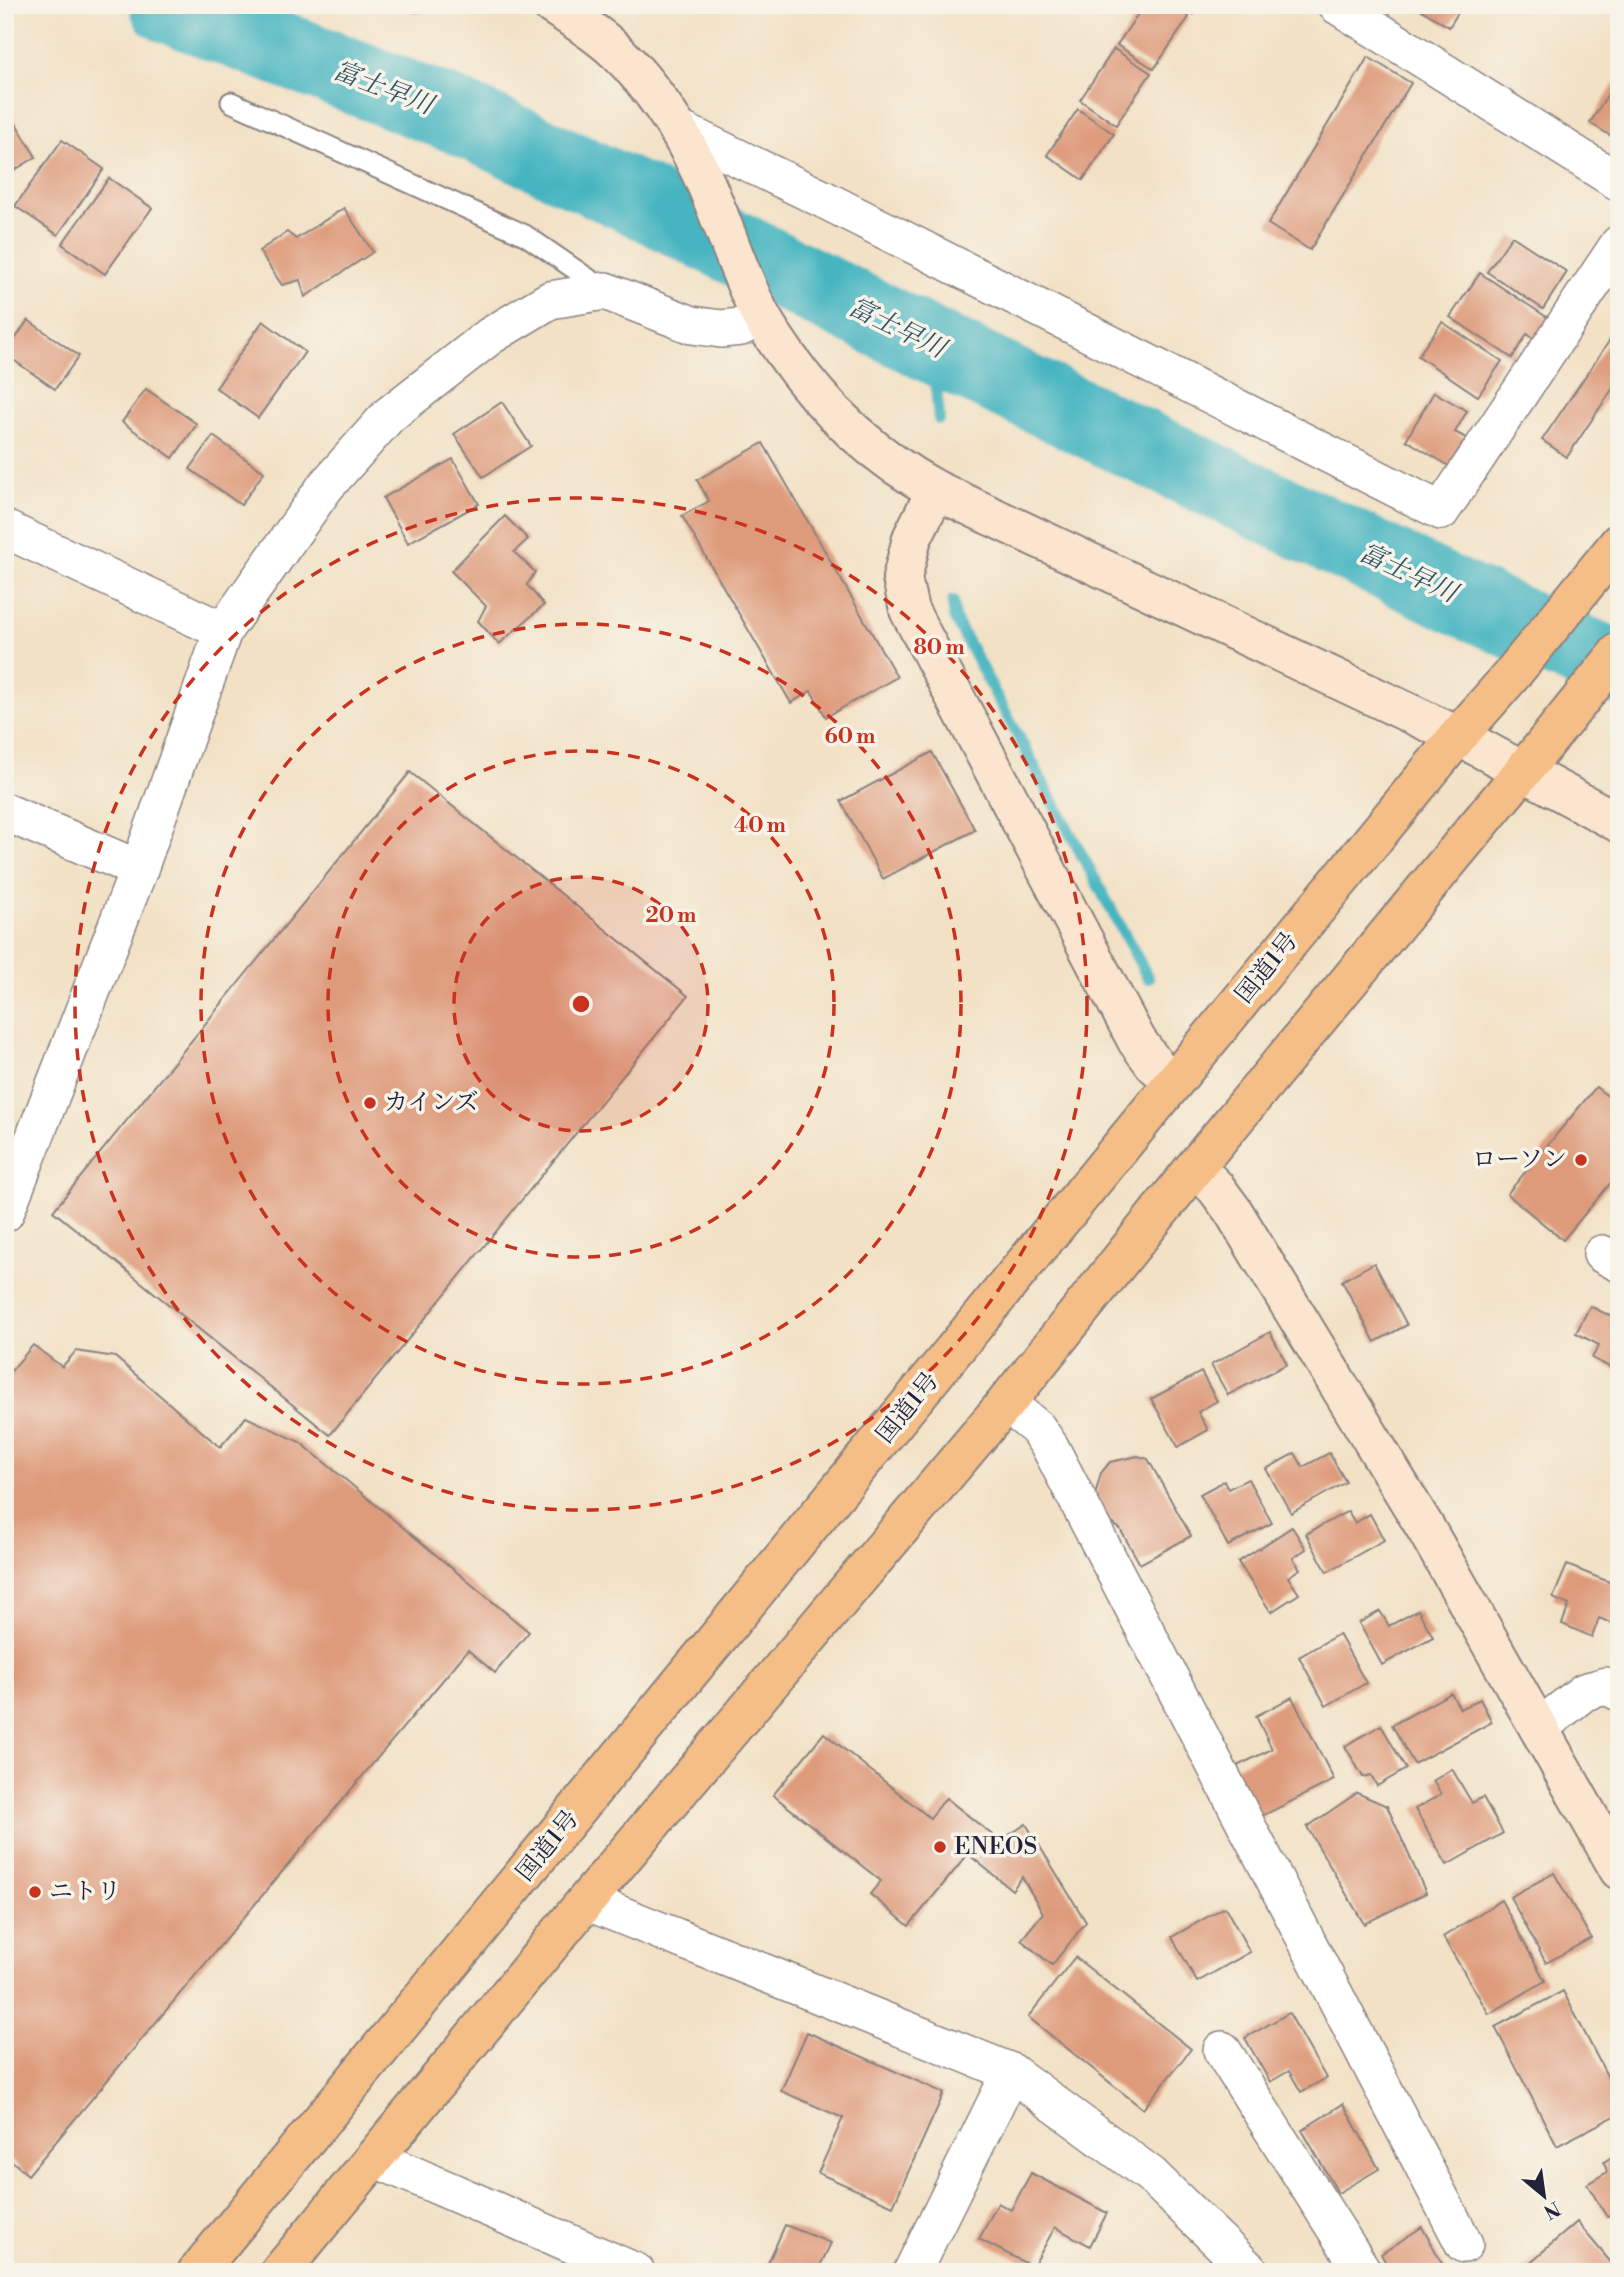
<svg xmlns="http://www.w3.org/2000/svg" width="1624" height="2277" font-family="'Libre Bodoni','Noto Serif JP',serif">
  <style>
    .lines { fill: none; stroke-linecap: round; stroke-linejoin: round }
    .stream { stroke: #46b5c1; stroke-width: 12 }
    .river { stroke: #46b5c1; stroke-width: 75 }
    .building { fill: #de9b7b }
    .lane-casing { stroke: #8a8280; stroke-width: 23 }
    .street-casing { stroke: #8a8280; stroke-width: 40 }
    .secondary-casing { stroke: #8a8280; stroke-width: 42 }
    .highway-casing { stroke: #8a8280; stroke-width: 42 }
    .lane { stroke: #fff; stroke-width: 19 }
    .street { stroke: #fff; stroke-width: 37 }
    .secondary { stroke: #fbe5cf; stroke-width: 38 }
    .highway { stroke: #f6be87; stroke-width: 38 }
    .ring { fill: none; stroke: #c8321e; stroke-width: 3.5; stroke-dasharray: 12 9 }
    .poi-dot { fill: #c8321e; stroke: #f7f3e8; stroke-width: 2.5 }
    .labels { text-anchor: middle; dominant-baseline: central; stroke-width: 7; stroke-linejoin: round; paint-order: stroke }
    .street-label { font-size: 24px; fill: #22223b; stroke: #f7f3e8 }
    .poi-label { font-size: 24px; fill: #22223b; stroke: #f7f3e8; text-anchor: start }
    .water-label { font-size: 26px; font-style: italic; fill: #2f556a; stroke: #f7f3e8 }
    .centre { fill: #c8321e; stroke: #f7f3e8; stroke-width: 3.5 }
    .ring-label { font-size: 21px; text-anchor: middle; font-weight: bold; fill: #c8321e; stroke: #f7f3e8; stroke-width: 7; stroke-linejoin: round; paint-order: stroke }
  </style>
  <rect width="100%" height="100%" fill="#f7f3e8"/>
  <filter id="ink" filterUnits="userSpaceOnUse"><feTurbulence type="fractalNoise" baseFrequency=".0143" numOctaves="2"/><feDisplacementMap in="SourceGraphic" scale="14" xChannelSelector="R" yChannelSelector="G"/><feConvolveMatrix kernelMatrix="1 2 1 2 8 2 1 2 1" color-interpolation-filters="sRGB"/></filter>
  <filter id="wash" filterUnits="userSpaceOnUse"><feTurbulence type="fractalNoise" baseFrequency=".00686" numOctaves="4" result="noise"/><feDisplacementMap in="SourceGraphic" scale="28" xChannelSelector="R" yChannelSelector="G"/><feGaussianBlur stdDeviation="1.57" result="paint"/><feColorMatrix in="noise" values="0 0 0 0 0 0 0 0 0 0 0 0 0 0 0 0 0 1.4 0 .05"/><feComposite in="paint" operator="in"/></filter>
  <g filter="url(#wash)">
    <rect width="100%" height="100%" fill="#f2e1c5"/>
    <g class="lines">
      <g class="stream">
        <path d="M 415,5 L 416,7"/>
        <path d="M 932,346 L 939,419"/>
        <path d="M 953,601 L 954,617 L 1148,978"/>
      </g>
      <path class="river" d="M 167,5 L 461,118 L 635,198 L 932,346 L 1449,593 L 1619,669"/>
    </g>
    <g id="blocks">
      <g class="building">
        <path d="M 1144,5 L 1171,5 L 1189,17 L 1154,69 L 1117,45 Z"/>
        <path d="M 1180,5 L 1199,5 L 1193,14 Z"/>
        <path d="M 1414,5 L 1463,5 L 1449,27 Z"/>
        <path d="M 1114,49 L 1151,73 L 1116,125 L 1080,100 Z"/>
        <path d="M 1368,57 L 1411,83 L 1310,250 L 1268,224 Z"/>
        <path d="M 1619,76 L 1619,141 L 1590,123 Z"/>
        <path d="M 1078,109 L 1114,134 L 1083,180 L 1047,155 Z"/>
        <path d="M 9,112 L 36,157 L 5,176 L 5,114 Z"/>
        <path d="M 62,140 L 104,169 L 58,235 L 15,206 Z"/>
        <path d="M 109,178 L 152,208 L 105,274 L 62,244 Z"/>
        <path d="M 344,208 L 373,252 L 305,297 L 300,280 L 282,285 L 259,251 L 287,232 L 296,239 Z"/>
        <path d="M 1512,236 L 1567,272 L 1543,309 L 1487,272 Z"/>
        <path d="M 1480,273 L 1554,322 L 1540,343 L 1527,334 L 1512,358 L 1450,317 Z"/>
        <path d="M 28,320 L 79,356 L 55,389 L 5,354 Z"/>
        <path d="M 263,321 L 305,352 L 258,418 L 216,388 Z"/>
        <path d="M 1442,322 L 1502,361 L 1478,396 L 1418,356 Z"/>
        <path d="M 1614,334 L 1619,337 L 1619,379 L 1567,457 L 1542,440 Z"/>
        <path d="M 146,389 L 197,424 L 173,458 L 122,422 Z"/>
        <path d="M 1434,392 L 1467,411 L 1455,432 L 1466,438 L 1449,466 L 1406,440 Z"/>
        <path d="M 502,402 L 531,446 L 483,477 L 454,434 Z"/>
        <path d="M 213,436 L 264,472 L 241,505 L 190,469 Z"/>
        <path d="M 763,443 L 897,677 L 826,717 L 811,691 L 791,703 L 682,516 L 709,501 L 697,480 Z"/>
        <path d="M 453,459 L 479,504 L 408,543 L 383,498 Z"/>
        <path d="M 505,516 L 528,539 L 514,552 L 535,572 L 527,585 L 544,605 L 499,644 L 478,621 L 486,606 L 451,571 Z"/>
        <path d="M 932,752 L 975,830 L 883,879 L 841,801 Z"/>
        <path d="M 410,772 L 688,996 L 330,1435 L 53,1211 Z"/>
        <path d="M 1596,1087 L 1619,1105 L 1619,1173 L 1563,1240 L 1507,1194 Z"/>
        <path d="M 1374,1263 L 1407,1325 L 1375,1342 L 1342,1281 Z"/>
        <path d="M 1590,1306 L 1616,1319 L 1619,1313 L 1619,1372 L 1592,1358 L 1599,1345 L 1576,1333 Z"/>
        <path d="M 1270,1332 L 1287,1364 L 1228,1395 L 1211,1365 Z"/>
        <path d="M 33,1345 L 62,1367 L 76,1351 L 115,1357 L 220,1447 L 246,1417 L 300,1442 L 529,1632 L 495,1673 L 468,1650 L 28,2175 L 5,2155 L 5,1378 Z"/>
        <path d="M 1201,1372 L 1217,1401 L 1198,1412 L 1208,1430 L 1178,1447 L 1151,1399 Z"/>
        <path d="M 1295,1453 L 1303,1467 L 1329,1453 L 1346,1482 L 1291,1513 L 1266,1469 Z"/>
        <path d="M 1138,1456 L 1148,1459 L 1191,1536 L 1140,1564 L 1120,1529 L 1106,1518 L 1095,1495 L 1101,1473 L 1110,1462 Z"/>
        <path d="M 1248,1479 L 1272,1523 L 1228,1546 L 1200,1494 L 1224,1481 L 1228,1489 Z"/>
        <path d="M 1348,1511 L 1355,1523 L 1370,1514 L 1384,1540 L 1327,1572 L 1306,1534 Z"/>
        <path d="M 1292,1527 L 1306,1549 L 1293,1558 L 1300,1569 L 1288,1577 L 1299,1594 L 1271,1612 L 1238,1562 Z"/>
        <path d="M 1567,1565 L 1619,1586 L 1619,1626 L 1599,1618 L 1592,1637 L 1562,1624 L 1569,1605 L 1553,1598 Z"/>
        <path d="M 1418,1610 L 1433,1637 L 1382,1665 L 1359,1623 L 1380,1611 L 1389,1626 Z"/>
        <path d="M 1339,1634 L 1366,1683 L 1326,1706 L 1299,1657 Z"/>
        <path d="M 1451,1693 L 1460,1709 L 1480,1699 L 1492,1722 L 1414,1764 L 1392,1725 Z"/>
        <path d="M 1292,1697 L 1334,1780 L 1258,1818 L 1233,1768 L 1272,1749 L 1256,1716 Z"/>
        <path d="M 1381,1725 L 1406,1769 L 1377,1786 L 1371,1775 L 1363,1777 L 1345,1746 Z"/>
        <path d="M 824,1733 L 930,1818 L 946,1798 L 1000,1841 L 1026,1824 L 1086,1922 L 1052,1965 L 1021,1940 L 1043,1913 L 1022,1877 L 1012,1890 L 968,1854 L 909,1926 L 870,1894 L 881,1881 L 773,1795 Z"/>
        <path d="M 1452,1769 L 1472,1803 L 1483,1797 L 1503,1833 L 1447,1865 L 1415,1809 L 1441,1794 L 1433,1781 Z"/>
        <path d="M 1357,1793 L 1387,1806 L 1426,1893 L 1364,1924 L 1307,1827 Z"/>
        <path d="M 1554,1873 L 1591,1938 L 1546,1963 L 1510,1897 Z"/>
        <path d="M 1501,1900 L 1545,1981 L 1489,2014 L 1443,1937 Z"/>
        <path d="M 1225,1907 L 1250,1952 L 1197,1982 L 1172,1937 Z"/>
        <path d="M 1075,1957 L 1191,2049 L 1143,2109 L 1028,2017 Z"/>
        <path d="M 1563,1991 L 1619,2099 L 1619,2114 L 1557,2146 L 1495,2027 Z"/>
        <path d="M 1289,2013 L 1326,2078 L 1301,2092 L 1289,2071 L 1270,2082 L 1245,2038 Z"/>
        <path d="M 807,2032 L 944,2093 L 893,2206 L 818,2173 L 843,2118 L 781,2091 Z"/>
        <path d="M 1343,2104 L 1379,2169 L 1338,2193 L 1302,2130 Z"/>
        <path d="M 1619,2152 L 1619,2210 L 1607,2217 L 1587,2184 L 1607,2172 L 1604,2162 Z"/>
        <path d="M 1031,2173 L 1107,2213 L 1090,2246 L 1055,2227 L 1033,2267 L 979,2239 L 998,2203 L 1011,2210 Z"/>
        <path d="M 1577,2222 L 1619,2272 L 1519,2272 Z"/>
        <path d="M 785,2225 L 831,2243 L 819,2268 L 826,2272 L 764,2272 Z"/>
        <path d="M 1422,2227 L 1447,2272 L 1391,2272 L 1381,2254 Z"/>
      </g>
    </g>
  </g>
  <g filter="url(#ink)">
    <use href="#blocks" fill-opacity="0" stroke="#8a8280" stroke-width="2"/>
    <g class="lines">
      <defs>
        <path id="lane" d="M 231,102 L 525,235 L 605,290"/>
        <g id="street">
          <path d="M 1337,5 L 1619,182"/>
          <path d="M 676,128 L 823,199 L 1441,511 L 1619,244"/>
          <path d="M 5,529 L 223,631"/>
          <path d="M 5,812 L 139,869"/>
          <path d="M 5,1213 L 139,869 L 223,631 L 325,487 L 389,415 L 490,336 L 550,300 L 605,291 L 692,325 L 721,329 L 741,327 L 761,317"/>
          <path d="M 1602,1254 L 1619,1263"/>
          <path d="M 1006,1403 L 1037,1428 L 1050,1447 L 1464,2244"/>
          <path d="M 1540,1727 L 1584,1692 L 1606,1686 L 1619,1692"/>
          <path d="M 586,1901 L 1011,2072 L 1151,2175 L 1251,2272"/>
          <path d="M 1222,2050 L 1363,2272"/>
          <path d="M 374,2158 L 636,2272"/>
          <path d="M 912,2272 L 1011,2072"/>
        </g>
        <g id="secondary">
          <path d="M 552,5 C 574,19 598,34 617,52 C 650,84 679,127 699,169 C 722,216 736,269 761,316 C 767,328 776,340 784,352 C 824,410 873,456 936,490 L 1458,736 L 1619,823"/>
          <path d="M 936,490 L 912,538 L 902,578 L 909,610 L 1137,1041 L 1155,1065 L 1174,1081"/>
          <path d="M 1195,1167 L 1216,1188 L 1233,1211 L 1426,1529 L 1619,1870"/>
        </g>
        <g id="highway">
          <path d="M 197,2272 L 1458,736 L 1509,678 L 1619,543"/>
          <path d="M 280,2272 L 586,1901 L 1006,1403 L 1195,1167 L 1523,771 L 1619,652"/>
        </g>
      </defs>
      <use href="#lane" class="lane-casing"/>
      <use href="#street" class="street-casing"/>
      <use href="#secondary" class="secondary-casing"/>
      <use href="#highway" class="highway-casing"/>
      <use href="#lane" class="lane"/>
      <use href="#street" class="street"/>
      <use href="#secondary" class="secondary"/>
      <use href="#highway" class="highway"/>
    </g>
  </g>
  <circle cx="581" cy="1004" r="127" fill="#c8321e" fill-opacity=".12"/>
  <g class="ring">
    <circle cx="581" cy="1004" r="127"/>
    <circle cx="581" cy="1004" r="253"/>
    <circle cx="581" cy="1004" r="380"/>
    <circle cx="581" cy="1004" r="506"/>
  </g>
  <g class="poi-dot">
    <circle cx="370" cy="1103" r="7"/>
    <circle cx="1581" cy="1160" r="7"/>
    <circle cx="940" cy="1847" r="7"/>
    <circle cx="35" cy="1892" r="7"/>
  </g>
  <g class="labels">
    <g class="street-label">
      <text transform="translate(1267 968) rotate(-51)">国道1号</text>
      <text transform="translate(908 1408) rotate(-51)">国道1号</text>
      <text transform="translate(548 1846) rotate(-51)">国道1号</text>
    </g>
    <g class="poi-label">
      <text x="384" y="1103">カインズ</text>
      <text x="1567" y="1160" text-anchor="end">ローソン</text>
      <text x="954" y="1847">ENEOS</text>
      <text x="49" y="1892">ニトリ</text>
    </g>
    <g class="water-label">
      <text transform="translate(383 88) rotate(21)">富士早川</text>
      <text transform="translate(897 328) rotate(26)">富士早川</text>
      <text transform="translate(1408 573) rotate(25)">富士早川</text>
    </g>
  </g>
  <circle cx="581" cy="1004" r="10" class="centre"/>
  <g class="ring-label">
    <text x="939" y="654">80 m</text>
    <text x="850" y="743">60 m</text>
    <text x="760" y="832">40 m</text>
    <text x="671" y="922">20 m</text>
  </g>
  <rect width="1624" height="2277" fill="none" stroke="#f7f3e8" stroke-width="28"/>
  <g transform="translate(1544 2196) rotate(151)" stroke="#f7f3e8" stroke-width="5" paint-order="stroke">
  <path d="M0-5L12 26L0 18L-12 26Z" fill="#22223b"/>
  <text y="-10" font-size="19" font-weight="bold" text-anchor="middle" fill="#22223b">N</text>
  </g>
</svg>
